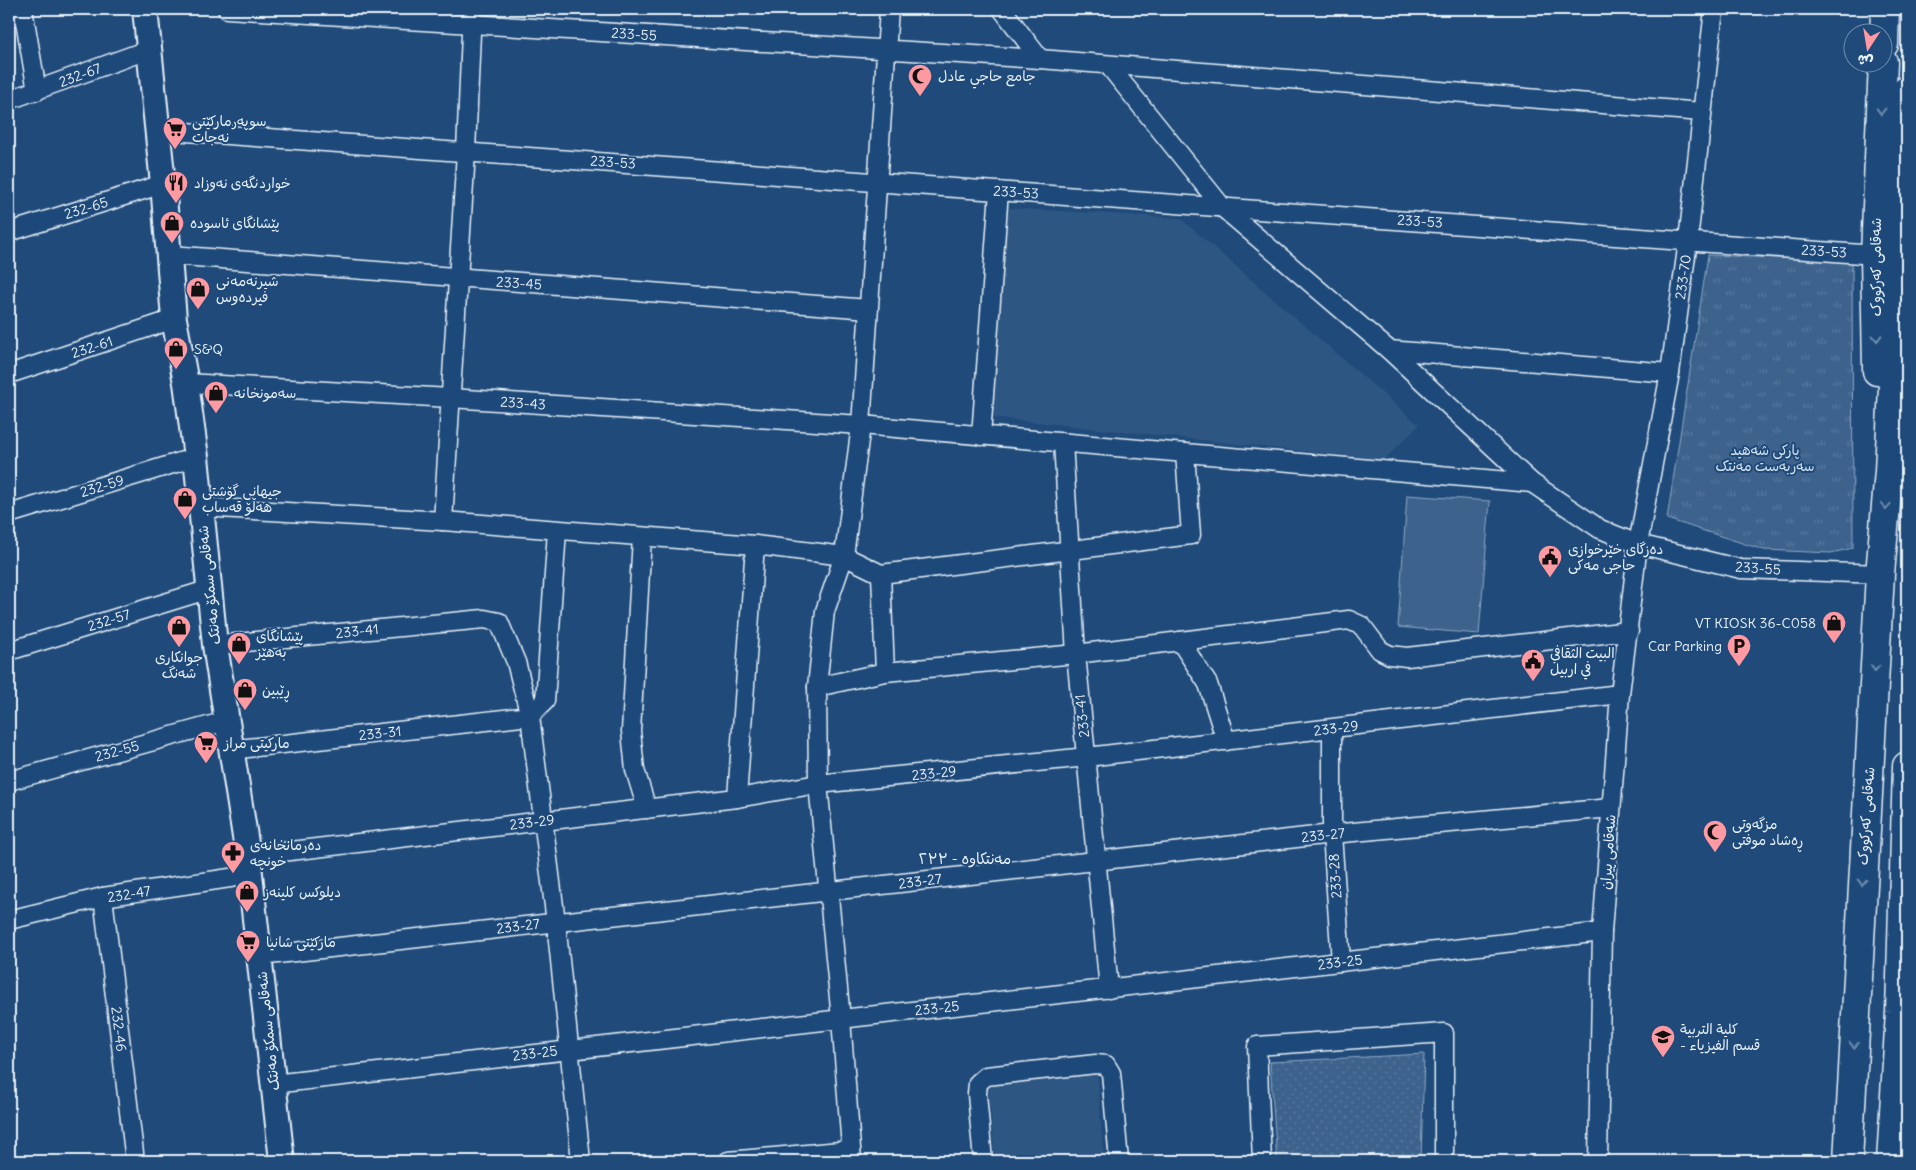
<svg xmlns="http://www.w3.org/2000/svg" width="1916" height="1170" font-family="Delius,'Playpen Sans Arabic',sans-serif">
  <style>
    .built { fill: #2e5683 }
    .grass { fill: url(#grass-dots); stroke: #92aac2 }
    .park { fill: url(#park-tufts); stroke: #92aac2 }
    .pitch { fill: #3c628c; stroke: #92aac2 }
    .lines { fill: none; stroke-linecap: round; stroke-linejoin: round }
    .street-casing { stroke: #e8f1f8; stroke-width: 21 }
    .secondary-casing { stroke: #e8f1f8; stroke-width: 28 }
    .highway-casing { stroke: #e8f1f8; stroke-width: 31 }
    .street { stroke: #1f4a7a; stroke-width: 18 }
    .secondary { stroke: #1f4a7a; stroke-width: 24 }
    .highway { stroke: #1f4a7a; stroke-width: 28 }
    .oneway { stroke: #6f8dac }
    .labels { text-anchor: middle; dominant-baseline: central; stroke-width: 4; stroke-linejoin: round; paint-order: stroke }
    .street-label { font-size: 14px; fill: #e8f1f8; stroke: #1f4a7a }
    .poi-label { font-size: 14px; fill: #e8f1f8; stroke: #1f4a7a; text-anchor: start }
    .park-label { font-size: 14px; fill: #d7e3ed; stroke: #1f4a7a }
    .neighbourhood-label { font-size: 15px; fill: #e8f1f8; stroke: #1f4a7a }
  </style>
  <defs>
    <pattern id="grass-dots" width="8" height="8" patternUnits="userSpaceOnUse" patternTransform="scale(1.25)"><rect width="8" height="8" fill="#3c628c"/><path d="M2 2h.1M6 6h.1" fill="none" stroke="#58799d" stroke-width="1.8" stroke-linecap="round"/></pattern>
    <pattern id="park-tufts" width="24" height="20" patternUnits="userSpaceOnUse" patternTransform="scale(1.25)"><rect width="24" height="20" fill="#3c628c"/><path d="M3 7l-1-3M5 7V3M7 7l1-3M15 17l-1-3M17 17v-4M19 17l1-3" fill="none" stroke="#58799d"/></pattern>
  </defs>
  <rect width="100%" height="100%" fill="#1f4a7a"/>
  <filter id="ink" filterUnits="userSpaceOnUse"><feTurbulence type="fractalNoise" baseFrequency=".02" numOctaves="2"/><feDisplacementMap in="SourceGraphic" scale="10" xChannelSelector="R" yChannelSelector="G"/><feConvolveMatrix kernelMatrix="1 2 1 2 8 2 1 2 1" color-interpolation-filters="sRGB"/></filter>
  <g filter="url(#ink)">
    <g class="built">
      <path d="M 1006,208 L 1180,218 L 1419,425 L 1384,460 L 990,417 Z"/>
      <path d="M 1097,1069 L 1104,1161 L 995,1161 L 988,1086 Z"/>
    </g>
    <path class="grass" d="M 1424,1054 L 1421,1161 L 1277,1161 L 1270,1062 Z"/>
    <path class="park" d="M 1708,255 L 1852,261 L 1853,548 L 1831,553 L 1764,550 L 1667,519 Z"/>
    <path class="pitch" d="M 1407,495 L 1490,501 L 1479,634 L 1398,627 Z"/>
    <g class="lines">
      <defs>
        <g id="street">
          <path d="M 23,9 L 37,91"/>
          <path d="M 227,9 L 1040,59 L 1702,112"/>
          <path d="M 1002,9 L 1040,59"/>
          <path d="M 1109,66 L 1223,208 L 1389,350 L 1532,483 L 1600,529 L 1638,544 L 1741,569 L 1880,574"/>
          <path d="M 9,100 L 150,49"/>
          <path d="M 158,130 L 1875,255"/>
          <path d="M 9,232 L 163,184"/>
          <path d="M 170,255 L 869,309"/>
          <path d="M 1389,350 L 1670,373"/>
          <path d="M 9,374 L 174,319"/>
          <path d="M 186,383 L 450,398 L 861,425 L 1532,483"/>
          <path d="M 981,436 L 999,191"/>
          <path d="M 1063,442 L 1076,654 L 1109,989"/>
          <path d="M 201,507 L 443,521 L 755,545 L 844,556 L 881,574 L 1191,535 L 1185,453"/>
          <path d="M 9,514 L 196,457"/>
          <path d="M 443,521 L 466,152 L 472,9"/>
          <path d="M 642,537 L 631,731 L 635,770 L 647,809"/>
          <path d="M 881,574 L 885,672"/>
          <path d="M 1180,641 L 1208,684 L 1226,741"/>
          <path d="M 215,645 L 484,619 L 499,622 L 516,662 L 530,716 L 556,922 L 581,1161"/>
          <path d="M 9,651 L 210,589"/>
          <path d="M 817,687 L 885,672 L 1076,654 L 1349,620 L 1362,626 L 1380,650 L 1390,655 L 1407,657 L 1629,631"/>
          <path d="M 530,716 L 545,701 L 557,531"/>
          <path d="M 1332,729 L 1332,834 L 1341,962"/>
          <path d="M 230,750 L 530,716"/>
          <path d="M 9,781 L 226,721"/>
          <path d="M 737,798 L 755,545"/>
          <path d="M 248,856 L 737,798 L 818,784 L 1087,757 L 1620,694"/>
          <path d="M 103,897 L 135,1161"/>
          <path d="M 9,920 L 103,897 L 250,875"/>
          <path d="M 260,956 L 1332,834 L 1611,808"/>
          <path d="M 273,1084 L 1602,932"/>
          <path d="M 728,1161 L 851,1150"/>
          <path d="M 852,1161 L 841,1019 L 818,784 L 817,687 L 825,611 L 844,556 L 861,425 L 889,9"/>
          <path d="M 983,1161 L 977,1094 L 978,1083 L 986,1076 L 1096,1064 L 1106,1065 L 1111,1073 L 1119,1161"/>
          <path d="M 1262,1161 L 1257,1046 L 1444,1033 L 1444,1161"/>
          <path d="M 1598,1161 L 1602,932 L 1620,694 L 1638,544 L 1670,373 L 1688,241 L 1714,9"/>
        </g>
        <path id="secondary" d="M 145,9 L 163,184 L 174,319 L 186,383 L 196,457 L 215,645 L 248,856 L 282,1161"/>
        <g id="highway">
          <path d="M 1884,44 L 1885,9"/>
          <path d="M 1877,371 L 1875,255 L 1883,62"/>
          <path d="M 1848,1161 L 1880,574 L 1889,471 L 1907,90"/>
          <path d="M 1891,1161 L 1900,1012 L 1907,766"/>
        </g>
      </defs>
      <use href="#street" class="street-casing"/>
      <use href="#secondary" class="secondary-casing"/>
      <use href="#highway" class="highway-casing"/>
      <use href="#street" class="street"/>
      <use href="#secondary" class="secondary"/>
      <use href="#highway" class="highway"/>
    </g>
    <defs><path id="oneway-chevron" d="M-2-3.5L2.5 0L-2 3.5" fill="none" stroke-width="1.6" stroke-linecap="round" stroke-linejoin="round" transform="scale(1.25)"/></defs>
    <g class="oneway">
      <use href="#oneway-chevron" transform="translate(1881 111) rotate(92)"/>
      <use href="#oneway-chevron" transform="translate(1877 338) rotate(89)"/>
      <use href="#oneway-chevron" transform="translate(1886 506) rotate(95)"/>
      <use href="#oneway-chevron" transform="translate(1875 668) rotate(93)"/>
      <use href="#oneway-chevron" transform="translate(1862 882) rotate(93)"/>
      <use href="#oneway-chevron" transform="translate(1854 1045) rotate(93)"/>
    </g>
  </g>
  <defs>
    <symbol id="mosque-pin" viewBox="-11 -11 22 30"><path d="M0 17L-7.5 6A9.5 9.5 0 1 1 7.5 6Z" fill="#ff9aa2" stroke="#1f4a7a"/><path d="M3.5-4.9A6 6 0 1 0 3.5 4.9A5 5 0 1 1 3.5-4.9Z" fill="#111"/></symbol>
    <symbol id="supermarket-pin" viewBox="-11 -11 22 30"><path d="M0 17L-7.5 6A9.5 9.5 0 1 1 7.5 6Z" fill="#ff9aa2" stroke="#1f4a7a"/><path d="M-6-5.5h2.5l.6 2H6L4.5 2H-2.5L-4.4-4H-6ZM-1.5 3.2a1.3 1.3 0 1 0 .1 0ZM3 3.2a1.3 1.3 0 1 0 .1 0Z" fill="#111"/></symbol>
    <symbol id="restaurant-pin" viewBox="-11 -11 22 30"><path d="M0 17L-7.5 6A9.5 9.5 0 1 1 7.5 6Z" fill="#ff9aa2" stroke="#1f4a7a"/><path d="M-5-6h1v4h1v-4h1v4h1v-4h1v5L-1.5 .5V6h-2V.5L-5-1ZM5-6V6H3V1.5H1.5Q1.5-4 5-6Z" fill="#111"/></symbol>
    <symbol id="shop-pin" viewBox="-11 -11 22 30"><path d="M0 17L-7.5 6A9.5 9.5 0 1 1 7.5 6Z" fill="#ff9aa2" stroke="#1f4a7a"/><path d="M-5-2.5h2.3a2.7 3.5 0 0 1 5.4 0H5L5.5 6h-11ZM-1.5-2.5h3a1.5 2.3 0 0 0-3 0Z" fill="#111"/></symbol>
    <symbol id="civic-pin" viewBox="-11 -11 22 30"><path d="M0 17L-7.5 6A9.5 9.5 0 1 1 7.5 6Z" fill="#ff9aa2" stroke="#1f4a7a"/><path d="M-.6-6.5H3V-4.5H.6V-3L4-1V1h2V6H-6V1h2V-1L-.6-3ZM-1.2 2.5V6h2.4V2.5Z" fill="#111"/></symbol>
    <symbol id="parking-pin" viewBox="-11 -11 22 30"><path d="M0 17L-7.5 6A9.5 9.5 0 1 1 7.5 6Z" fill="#ff9aa2" stroke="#1f4a7a"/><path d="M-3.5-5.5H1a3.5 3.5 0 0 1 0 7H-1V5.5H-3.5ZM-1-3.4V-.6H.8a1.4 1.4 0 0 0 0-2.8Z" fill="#111"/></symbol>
    <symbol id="pharmacy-pin" viewBox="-11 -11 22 30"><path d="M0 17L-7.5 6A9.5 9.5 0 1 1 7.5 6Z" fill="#ff9aa2" stroke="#1f4a7a"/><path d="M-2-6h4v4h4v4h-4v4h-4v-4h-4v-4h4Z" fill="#111"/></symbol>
    <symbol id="university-pin" viewBox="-11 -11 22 30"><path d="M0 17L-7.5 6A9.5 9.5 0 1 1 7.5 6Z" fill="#ff9aa2" stroke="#1f4a7a"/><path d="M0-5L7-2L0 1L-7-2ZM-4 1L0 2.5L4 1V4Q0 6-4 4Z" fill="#111"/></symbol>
  </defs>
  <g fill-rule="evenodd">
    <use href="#mosque-pin" x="906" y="62" width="28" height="38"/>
    <use href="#supermarket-pin" x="161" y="115" width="28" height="38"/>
    <use href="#restaurant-pin" x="162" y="169" width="28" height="38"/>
    <use href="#shop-pin" x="158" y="209" width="28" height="38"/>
    <use href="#shop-pin" x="184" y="275" width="28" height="38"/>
    <use href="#shop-pin" x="162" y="335" width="28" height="38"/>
    <use href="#shop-pin" x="202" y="379" width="28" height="38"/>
    <use href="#shop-pin" x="171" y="485" width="28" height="38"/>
    <use href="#civic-pin" x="1536" y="543" width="28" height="38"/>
    <use href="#shop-pin" x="1820" y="609" width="28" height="38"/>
    <use href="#shop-pin" x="165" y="613" width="28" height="38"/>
    <use href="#shop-pin" x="225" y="630" width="28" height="38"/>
    <use href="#parking-pin" x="1725" y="632" width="28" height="38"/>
    <use href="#civic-pin" x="1519" y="647" width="28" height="38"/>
    <use href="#shop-pin" x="231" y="676" width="28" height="38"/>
    <use href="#supermarket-pin" x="192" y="729" width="28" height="38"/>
    <use href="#mosque-pin" x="1701" y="818" width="28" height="38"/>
    <use href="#pharmacy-pin" x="219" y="839" width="28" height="38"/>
    <use href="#shop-pin" x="233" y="878" width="28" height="38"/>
    <use href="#supermarket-pin" x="234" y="928" width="28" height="38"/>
    <use href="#university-pin" x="1649" y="1023" width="28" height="38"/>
  </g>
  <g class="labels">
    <g class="street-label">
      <text transform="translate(634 34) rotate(4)">233-55</text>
      <text transform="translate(80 75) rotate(-20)">232-67</text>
      <text transform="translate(613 162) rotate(4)">233-53</text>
      <text transform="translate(1016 192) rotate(4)">233-53</text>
      <text transform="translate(86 208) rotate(-17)">232-65</text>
      <text transform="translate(1420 221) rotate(4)">233-53</text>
      <text transform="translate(1824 251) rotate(4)">233-53</text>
      <text transform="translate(1876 267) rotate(-90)">شەقامی کەرکووک</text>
      <text transform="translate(1683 277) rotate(-82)">233-70</text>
      <text transform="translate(519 283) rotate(4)">233-45</text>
      <text transform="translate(92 347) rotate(-18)">232-61</text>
      <text transform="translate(523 403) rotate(4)">233-43</text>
      <text transform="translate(102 486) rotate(-17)">232-59</text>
      <text transform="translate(1758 568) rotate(4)">233-55</text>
      <text transform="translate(209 585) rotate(-96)">شەقامی سمکۆ مەنتک</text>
      <text transform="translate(109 620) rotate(-17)">232-57</text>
      <text transform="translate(357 631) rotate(-6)">233-41</text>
      <text transform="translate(1082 716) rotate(-96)">233-41</text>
      <text transform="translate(1336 728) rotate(-7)">233-29</text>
      <text transform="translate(380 733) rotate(-6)">233-31</text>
      <text transform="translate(117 751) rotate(-15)">232-55</text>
      <text transform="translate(934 773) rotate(-6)">233-29</text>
      <text transform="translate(1866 816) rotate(-86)">شەقامی کەرکووک</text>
      <text transform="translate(532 822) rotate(-7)">233-29</text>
      <text transform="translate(1323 835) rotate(-6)">233-27</text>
      <text transform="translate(1608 852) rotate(-86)">شەقامی پیران</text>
      <text transform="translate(1335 876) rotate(-94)">233-28</text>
      <text transform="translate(920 881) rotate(-7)">233-27</text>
      <text transform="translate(129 894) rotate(-9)">232-47</text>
      <text transform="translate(518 926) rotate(-7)">233-27</text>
      <text transform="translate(1340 962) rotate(-7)">233-25</text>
      <text transform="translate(937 1008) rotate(-6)">233-25</text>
      <text transform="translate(119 1029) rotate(83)">232-46</text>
      <text transform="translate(268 1031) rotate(-96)">شەقامی سمکۆ مەنتک</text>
      <text transform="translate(535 1053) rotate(-7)">233-25</text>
    </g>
    <g class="poi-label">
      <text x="938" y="76">جامع حاجي عادل</text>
      <text x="192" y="121">سوپەرمارکێتی<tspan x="192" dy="16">نەجات</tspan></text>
      <text x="194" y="183">خواردنگەی نەوزاد</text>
      <text x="190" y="223">پێشانگای ئاسودە</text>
      <text x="216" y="281">شیرنەمەنی<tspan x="216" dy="16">فیردەوس</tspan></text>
      <text x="194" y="349">S&amp;Q</text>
      <text x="234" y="393">سەمونخانە</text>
      <text x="202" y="491">جیهانی گۆشتی<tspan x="202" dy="16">هەڵۆ قەساب</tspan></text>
      <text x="1568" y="549">دەزگای خێرخوازی<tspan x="1568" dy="16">حاجی مەکی</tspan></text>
      <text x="1816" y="623" text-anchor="end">VT KIOSK 36-C058</text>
      <text x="256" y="636">پێشانگای<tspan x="256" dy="16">بەهێز</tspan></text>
      <text x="1722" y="646" text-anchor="end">Car Parking</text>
      <text x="1550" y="653">البيت الثقافي<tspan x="1550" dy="16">في اربيل</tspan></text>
      <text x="179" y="657" text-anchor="middle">جوانکاری<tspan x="179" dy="16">شەنگ</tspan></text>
      <text x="262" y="690">ڕێبین</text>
      <text x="224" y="743">مارکیتی مراز</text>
      <text x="1732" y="824">مزگەوتی<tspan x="1732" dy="16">ڕەشاد موفتی</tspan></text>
      <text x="250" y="845">دەرمانخانەی<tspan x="250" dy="16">خونچە</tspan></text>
      <text x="264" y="892">دیلوکس کلینەز</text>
      <text x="266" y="942">مارکێتی شانیا</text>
      <text x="1680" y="1029">كلية التربية<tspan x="1680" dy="16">- قسم الفيزياء</tspan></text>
    </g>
    <g class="park-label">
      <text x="1765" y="450">پارکی شەهید<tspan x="1765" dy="16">سەربەست مەنتک</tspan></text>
    </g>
    <g class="neighbourhood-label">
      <text x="965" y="858">مەنتکاوە - ٢٣٣</text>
    </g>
  </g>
  <rect width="1916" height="1170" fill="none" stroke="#1f4a7a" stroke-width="30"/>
  <rect x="15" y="15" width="1886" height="1140" fill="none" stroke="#e8f1f8" stroke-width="2" filter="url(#ink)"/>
  <g transform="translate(1868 48) rotate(192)"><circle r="24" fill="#1f4a7a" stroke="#6f8dac"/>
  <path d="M0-4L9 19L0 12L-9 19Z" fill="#ff9aa2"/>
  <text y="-8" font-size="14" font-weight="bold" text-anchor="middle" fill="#e8f1f8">ش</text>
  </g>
</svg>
